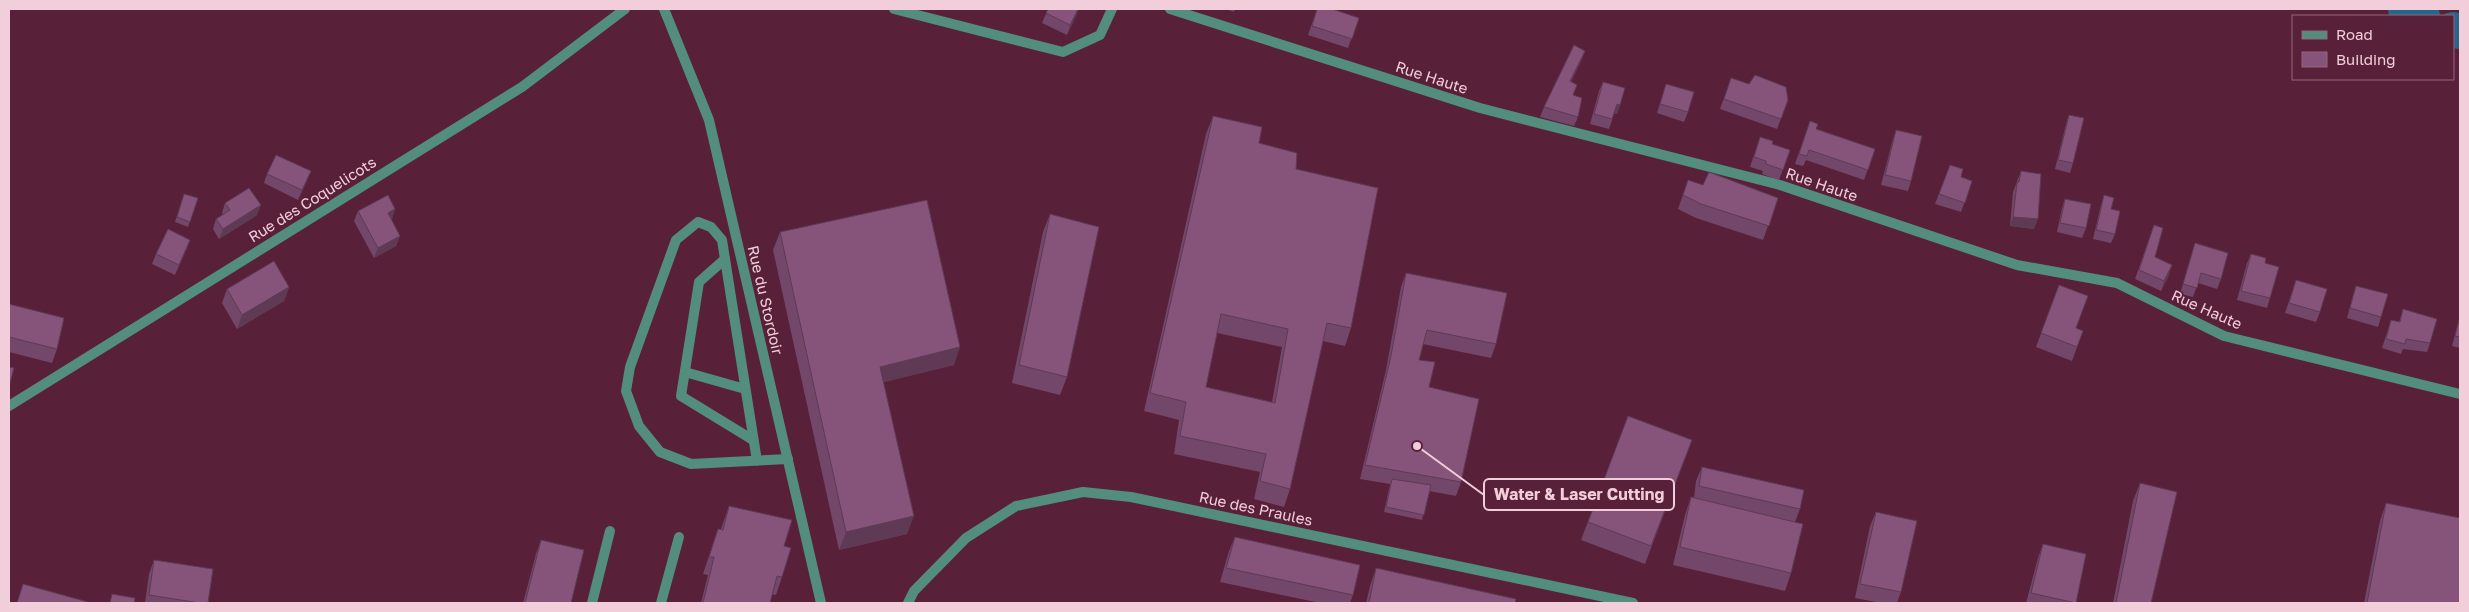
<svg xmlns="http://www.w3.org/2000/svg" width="2469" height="612" font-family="'Golos Text',sans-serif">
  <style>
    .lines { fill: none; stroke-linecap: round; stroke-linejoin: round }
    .river { stroke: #24678a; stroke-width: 34 }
    .lane { stroke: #538d7e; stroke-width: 10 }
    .street { stroke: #538d7e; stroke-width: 10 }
    .wall { fill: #734769; fill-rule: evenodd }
    .shaded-wall { fill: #5e3a55 }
    .building { fill: #86537a; stroke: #5e3a55; fill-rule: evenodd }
    .labels { text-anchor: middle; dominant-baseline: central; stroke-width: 4; stroke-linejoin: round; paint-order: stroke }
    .street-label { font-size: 15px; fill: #f2ceda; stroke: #592039 }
    .leader { fill: none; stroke: #f2ceda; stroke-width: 2 }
    .callout-dot { fill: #f2ceda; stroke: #592039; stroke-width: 2 }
    .callout { fill: #592039; stroke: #f2ceda; stroke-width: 2 }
    .callout-label { font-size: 16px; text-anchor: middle; font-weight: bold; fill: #f2ceda }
  </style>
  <rect width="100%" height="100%" fill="#592039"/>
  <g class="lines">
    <g class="river">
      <path d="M 2405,9 L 2423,16"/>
      <path d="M 2453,29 L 2460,32"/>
    </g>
    <g class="lane">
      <path d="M 725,259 L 699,282 L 681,396 L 753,440"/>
      <path d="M 685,372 L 745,389"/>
      <path d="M 757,461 L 722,240 L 711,227 L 698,222 L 676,240 L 630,367 L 626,391 L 639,426 L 660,452 L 691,464 L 788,459"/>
      <path d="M 592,603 L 610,531"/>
      <path d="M 661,603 L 679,537"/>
    </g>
    <g class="street">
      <path d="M 664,9 L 709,120 L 821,603"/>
      <path d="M 894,9 L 1063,52 L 1100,35 L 1112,9"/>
      <path d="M 1170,9 L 1480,108 L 1780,185 L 2017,265 L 2117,283 L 2224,336 L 2460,394"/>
      <path d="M 9,406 L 522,87 L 625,9"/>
      <path d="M 908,603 L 914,591 L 966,538 L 1016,506 L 1083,492 L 1131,497 L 1633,603"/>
    </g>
  </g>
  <g class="wall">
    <path d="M 1048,9 L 1079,9 L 1067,35 L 1042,23 Z"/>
    <path d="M 1226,9 L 1235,9 L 1234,12 Z"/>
    <path d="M 1317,9 L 1332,9 L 1359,18 L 1348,48 L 1308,35 Z"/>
    <path d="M 1585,51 L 1581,61 L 1571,82 L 1578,117 L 1574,126 L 1540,117 L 1544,107 Z"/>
    <path d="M 1731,78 L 1788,100 L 1777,129 L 1720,109 Z"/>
    <path d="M 1603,82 L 1620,105 L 1617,114 L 1614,114 L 1609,129 L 1590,124 L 1599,91 Z"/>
    <path d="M 1666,84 L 1688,112 L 1684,122 L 1657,113 Z"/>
    <path d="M 2069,115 L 2073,163 L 2070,173 L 2055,169 L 2066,124 Z"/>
    <path d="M 1213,116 L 1259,143 L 1296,169 L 1351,328 L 1345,346 L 1323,341 L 1290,489 L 1284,507 L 1254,499 L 1260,472 L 1174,454 L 1179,420 L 1144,411 L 1206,134 ZM 1217,333 L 1282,347 L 1272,402 L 1206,387 Z"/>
    <path d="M 1810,121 L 1816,129 L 1875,149 L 1864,180 L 1806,160 L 1803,166 L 1795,164 Z"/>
    <path d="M 1896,130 L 1911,181 L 1908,191 L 1881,185 L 1893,139 Z"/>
    <path d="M 1760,137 L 1772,144 L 1790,150 L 1779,180 L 1762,174 L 1763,171 L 1750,167 Z"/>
    <path d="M 1950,165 L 1961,177 L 1972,181 L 1961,212 L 1935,204 Z"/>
    <path d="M 2021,171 L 2034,229 L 2010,226 L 2013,192 Z"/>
    <path d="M 267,174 L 307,181 L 298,200 L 264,183 Z"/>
    <path d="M 1688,180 L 1703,185 L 1778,198 L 1763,240 L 1696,218 L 1678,209 Z"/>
    <path d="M 184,194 L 198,198 L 188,227 L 175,222 Z"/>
    <path d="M 2104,195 L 2111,209 L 2115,234 L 2111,243 L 2093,239 L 2101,205 Z"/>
    <path d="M 2065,199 L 2086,228 L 2082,238 L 2057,232 L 2062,208 Z"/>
    <path d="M 225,203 L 257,215 L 219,239 L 213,229 L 216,219 L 223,215 L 222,213 Z"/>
    <path d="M 395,209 L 392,219 L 391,219 L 400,236 L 396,246 L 374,258 L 354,221 L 358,211 Z"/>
    <path d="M 1050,214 L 1067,377 L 1060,395 L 1012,383 L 1043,232 Z"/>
    <path d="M 2154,225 L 2155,257 L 2169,275 L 2161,291 L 2135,279 Z"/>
    <path d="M 780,232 L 954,365 L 883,382 L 907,534 L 839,550 L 773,250 Z"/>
    <path d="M 190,240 L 175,275 L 152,264 L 156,254 Z"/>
    <path d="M 2195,243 L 2221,279 L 2217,289 L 2198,283 L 2193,297 L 2180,294 Z"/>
    <path d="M 2251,254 L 2265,263 L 2270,298 L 2267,308 L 2237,300 L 2247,263 Z"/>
    <path d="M 1406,273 L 1496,344 L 1491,358 L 1423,344 L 1419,360 L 1429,387 L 1461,482 L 1456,496 L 1429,491 L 1422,520 L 1384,512 L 1390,484 L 1360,479 L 1386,370 L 1401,287 Z"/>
    <path d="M 2296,280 L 2320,312 L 2316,322 L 2285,313 Z"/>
    <path d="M 2059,285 L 2076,328 L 2083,331 L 2072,361 L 2036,347 Z"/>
    <path d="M 2356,286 L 2381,317 L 2378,327 L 2347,318 L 2353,295 Z"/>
    <path d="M 289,287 L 284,301 L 237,329 L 222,303 L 227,289 Z"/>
    <path d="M 9,304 L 57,349 L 52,363 L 9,352 Z"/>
    <path d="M 2403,309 L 2430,343 L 2427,352 L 2403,349 L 2401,354 L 2382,348 L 2391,320 L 2399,322 Z"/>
    <path d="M 2460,315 L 2460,348 L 2452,346 Z"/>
    <path d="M 1628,416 L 1692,440 L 1645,564 L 1581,540 Z"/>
    <path d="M 1702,467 L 1800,509 L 1795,522 L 1791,573 L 1785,591 L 1673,565 L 1685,515 L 1691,497 L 1694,498 L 1696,481 Z"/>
    <path d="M 2140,483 L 2151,603 L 2113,603 L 2133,501 Z"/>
    <path d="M 2386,503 L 2460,603 L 2364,603 L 2380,521 Z"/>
    <path d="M 729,506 L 784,546 L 782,577 L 776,595 L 772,594 L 770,603 L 701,603 L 708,575 L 703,574 L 718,529 L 721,529 Z"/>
    <path d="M 1876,512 L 1901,592 L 1897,603 L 1881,603 L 1855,598 L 1870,526 Z"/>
    <path d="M 1235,537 L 1353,595 L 1350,603 L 1320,603 L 1220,582 L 1229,551 Z"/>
    <path d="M 541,540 L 571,603 L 523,603 L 536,554 Z"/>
    <path d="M 2043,544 L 2076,603 L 2026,603 L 2038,558 Z"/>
    <path d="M 154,560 L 208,603 L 145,603 L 149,574 Z"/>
    <path d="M 1376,568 L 1515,603 L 1366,603 L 1370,586 Z"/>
  </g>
  <g class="shaded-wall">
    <path d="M 1078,9 L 1079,9 L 1067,35 L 1070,25 Z"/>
    <path d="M 1585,51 L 1581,61 L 1567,91 L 1570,81 Z"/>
    <path d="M 1617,104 L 1620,105 L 1617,114 L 1613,114 Z"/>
    <path d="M 311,171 L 307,181 L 298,200 L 302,190 Z"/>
    <path d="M 261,205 L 257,215 L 219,239 L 223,229 Z"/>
    <path d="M 395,209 L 392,219 L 384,223 L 388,213 Z"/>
    <path d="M 2013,217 L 2038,219 L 2034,229 L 2010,226 Z"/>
    <path d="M 400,236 L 396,246 L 374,258 L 378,248 Z"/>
    <path d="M 190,240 L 187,249 L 175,275 L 179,265 Z"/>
    <path d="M 2172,265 L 2169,275 L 2161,291 L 2164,281 Z"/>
    <path d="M 289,287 L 284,301 L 237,329 L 242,315 Z"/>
    <path d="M 960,347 L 954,365 L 873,385 L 880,367 Z"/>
    <path d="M 914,516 L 907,534 L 839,550 L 846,532 Z"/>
  </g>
  <g class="building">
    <path d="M 1048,9 L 1078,9 L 1070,25 L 1046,13 Z"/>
    <path d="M 1317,9 L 1332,9 L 1359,18 L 1352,39 L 1312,26 Z"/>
    <path d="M 1574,45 L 1585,51 L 1570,81 L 1577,85 L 1573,95 L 1582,98 L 1578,117 L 1544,107 Z"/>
    <path d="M 1755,75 L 1786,87 L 1788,100 L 1781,119 L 1724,99 L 1731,78 L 1749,84 Z"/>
    <path d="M 1603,82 L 1625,88 L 1620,105 L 1617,104 L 1612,119 L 1594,114 Z"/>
    <path d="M 1666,84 L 1694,92 L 1688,112 L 1660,104 Z"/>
    <path d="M 2069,115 L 2084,118 L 2073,163 L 2058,160 Z"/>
    <path d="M 1213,116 L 1262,127 L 1259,143 L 1297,153 L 1296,169 L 1378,188 L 1351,328 L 1327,323 L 1290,489 L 1260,481 L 1266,454 L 1180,436 L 1186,402 L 1150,393 ZM 1221,314 L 1288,329 L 1275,403 L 1206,387 Z"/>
    <path d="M 1810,121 L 1818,124 L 1816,129 L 1875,149 L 1868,170 L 1809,150 L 1807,156 L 1799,154 Z"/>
    <path d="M 1896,130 L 1922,136 L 1911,181 L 1885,175 Z"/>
    <path d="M 1760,137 L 1773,141 L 1772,144 L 1790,150 L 1783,170 L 1766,164 L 1766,161 L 1754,157 Z"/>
    <path d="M 276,155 L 311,171 L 302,190 L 267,174 Z"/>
    <path d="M 1950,165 L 1963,169 L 1961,177 L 1972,181 L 1965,203 L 1939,194 Z"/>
    <path d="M 2021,171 L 2041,174 L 2038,219 L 2013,217 L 2017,183 L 2019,182 Z"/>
    <path d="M 1709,172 L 1778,198 L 1769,226 L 1701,204 L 1683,195 L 1688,180 L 1703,185 Z"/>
    <path d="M 249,188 L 261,205 L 223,229 L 216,219 L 230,210 L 225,203 Z"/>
    <path d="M 184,194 L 198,198 L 190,222 L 177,217 Z"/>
    <path d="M 388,195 L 395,209 L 388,213 L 400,236 L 378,248 L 358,211 Z"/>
    <path d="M 2104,195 L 2114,198 L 2111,209 L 2120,211 L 2115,234 L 2096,230 Z"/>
    <path d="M 2065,199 L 2091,204 L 2086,228 L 2060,223 Z"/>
    <path d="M 927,200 L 960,347 L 880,367 L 914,516 L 846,532 L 780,232 Z"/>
    <path d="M 1050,214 L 1099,227 L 1067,377 L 1019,365 Z"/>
    <path d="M 2154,225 L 2163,228 L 2155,257 L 2172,265 L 2164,281 L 2139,270 Z"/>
    <path d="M 168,229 L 190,240 L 179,265 L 156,254 Z"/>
    <path d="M 2195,243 L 2228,253 L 2221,279 L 2201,273 L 2197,288 L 2183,284 Z"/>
    <path d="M 2251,254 L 2266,258 L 2265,263 L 2279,267 L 2270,298 L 2241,291 Z"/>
    <path d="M 274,261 L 289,287 L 242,315 L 227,289 Z"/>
    <path d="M 1406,273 L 1507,293 L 1496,344 L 1427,330 L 1419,360 L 1435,362 L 1429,387 L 1479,399 L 1461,482 L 1365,465 L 1391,356 Z"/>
    <path d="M 2296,280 L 2327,289 L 2320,312 L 2289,303 Z"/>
    <path d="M 2059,285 L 2088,296 L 2076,328 L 2083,331 L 2077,347 L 2041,333 Z"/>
    <path d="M 2356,286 L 2388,294 L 2381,317 L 2350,308 Z"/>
    <path d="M 9,304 L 64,318 L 57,349 L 9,337 Z"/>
    <path d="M 2403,309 L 2437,319 L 2430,343 L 2406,339 L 2405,344 L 2386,339 L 2391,320 L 2400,322 Z"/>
    <path d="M 2460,317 L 2460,337 L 2455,336 Z"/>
    <path d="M 9,367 L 14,368 L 9,387 Z"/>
    <path d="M 1628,416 L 1692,440 L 1651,546 L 1588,522 Z"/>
    <path d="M 1702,467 L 1804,490 L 1800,509 L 1699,486 Z"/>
    <path d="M 1392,479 L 1431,485 L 1424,515 L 1386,507 Z"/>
    <path d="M 2140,483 L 2177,492 L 2151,603 L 2116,603 Z"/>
    <path d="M 1691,497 L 1803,524 L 1791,573 L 1680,547 Z"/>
    <path d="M 2386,503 L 2460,518 L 2460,603 L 2367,603 Z"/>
    <path d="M 729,506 L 792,520 L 784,546 L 791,548 L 782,577 L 777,576 L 770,603 L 703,603 L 714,557 L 709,557 L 718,529 L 723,530 Z"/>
    <path d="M 1876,512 L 1917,521 L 1901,592 L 1860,584 Z"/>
    <path d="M 1235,537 L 1360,565 L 1353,595 L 1226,568 Z"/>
    <path d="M 541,540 L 584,550 L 571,603 L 525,603 Z"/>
    <path d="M 2043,544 L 2086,554 L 2076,603 L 2031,593 Z"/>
    <path d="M 154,560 L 213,569 L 208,603 L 200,603 L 149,595 Z"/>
    <path d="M 1376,568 L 1516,599 L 1515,603 L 1369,603 Z"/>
    <path d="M 23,584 L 88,602 L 88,603 L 17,603 Z"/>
    <path d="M 112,594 L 135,598 L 134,603 L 110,603 Z"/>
  </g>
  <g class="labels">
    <g class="street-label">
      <text transform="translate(1432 77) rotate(18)">Rue Haute</text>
      <text transform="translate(1822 184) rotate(19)">Rue Haute</text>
      <text transform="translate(312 199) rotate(-32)">Rue des Coquelicots</text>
      <text transform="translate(766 300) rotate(77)">Rue du Stordoir</text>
      <text transform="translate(2207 309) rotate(24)">Rue Haute</text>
      <text transform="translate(1256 508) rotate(12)">Rue des Praules</text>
    </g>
  </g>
  <path class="leader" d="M1417 446L1484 495"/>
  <circle class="callout-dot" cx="1417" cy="446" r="5"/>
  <rect class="callout" x="1484" y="479" width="190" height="31" rx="5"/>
  <g class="callout-label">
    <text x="1579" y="500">Water &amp; Laser Cutting</text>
  </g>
  <rect width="2469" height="612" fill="none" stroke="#f2ceda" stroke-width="20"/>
  <rect x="2292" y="15" width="162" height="65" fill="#592039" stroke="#966679"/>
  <rect x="2302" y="31" width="25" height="8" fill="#538d7e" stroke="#966679"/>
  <text x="2336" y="40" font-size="15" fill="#f2ceda">Road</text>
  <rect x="2302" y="52" width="25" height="15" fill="#86537a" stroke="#966679"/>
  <text x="2336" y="65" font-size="15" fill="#f2ceda">Building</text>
</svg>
